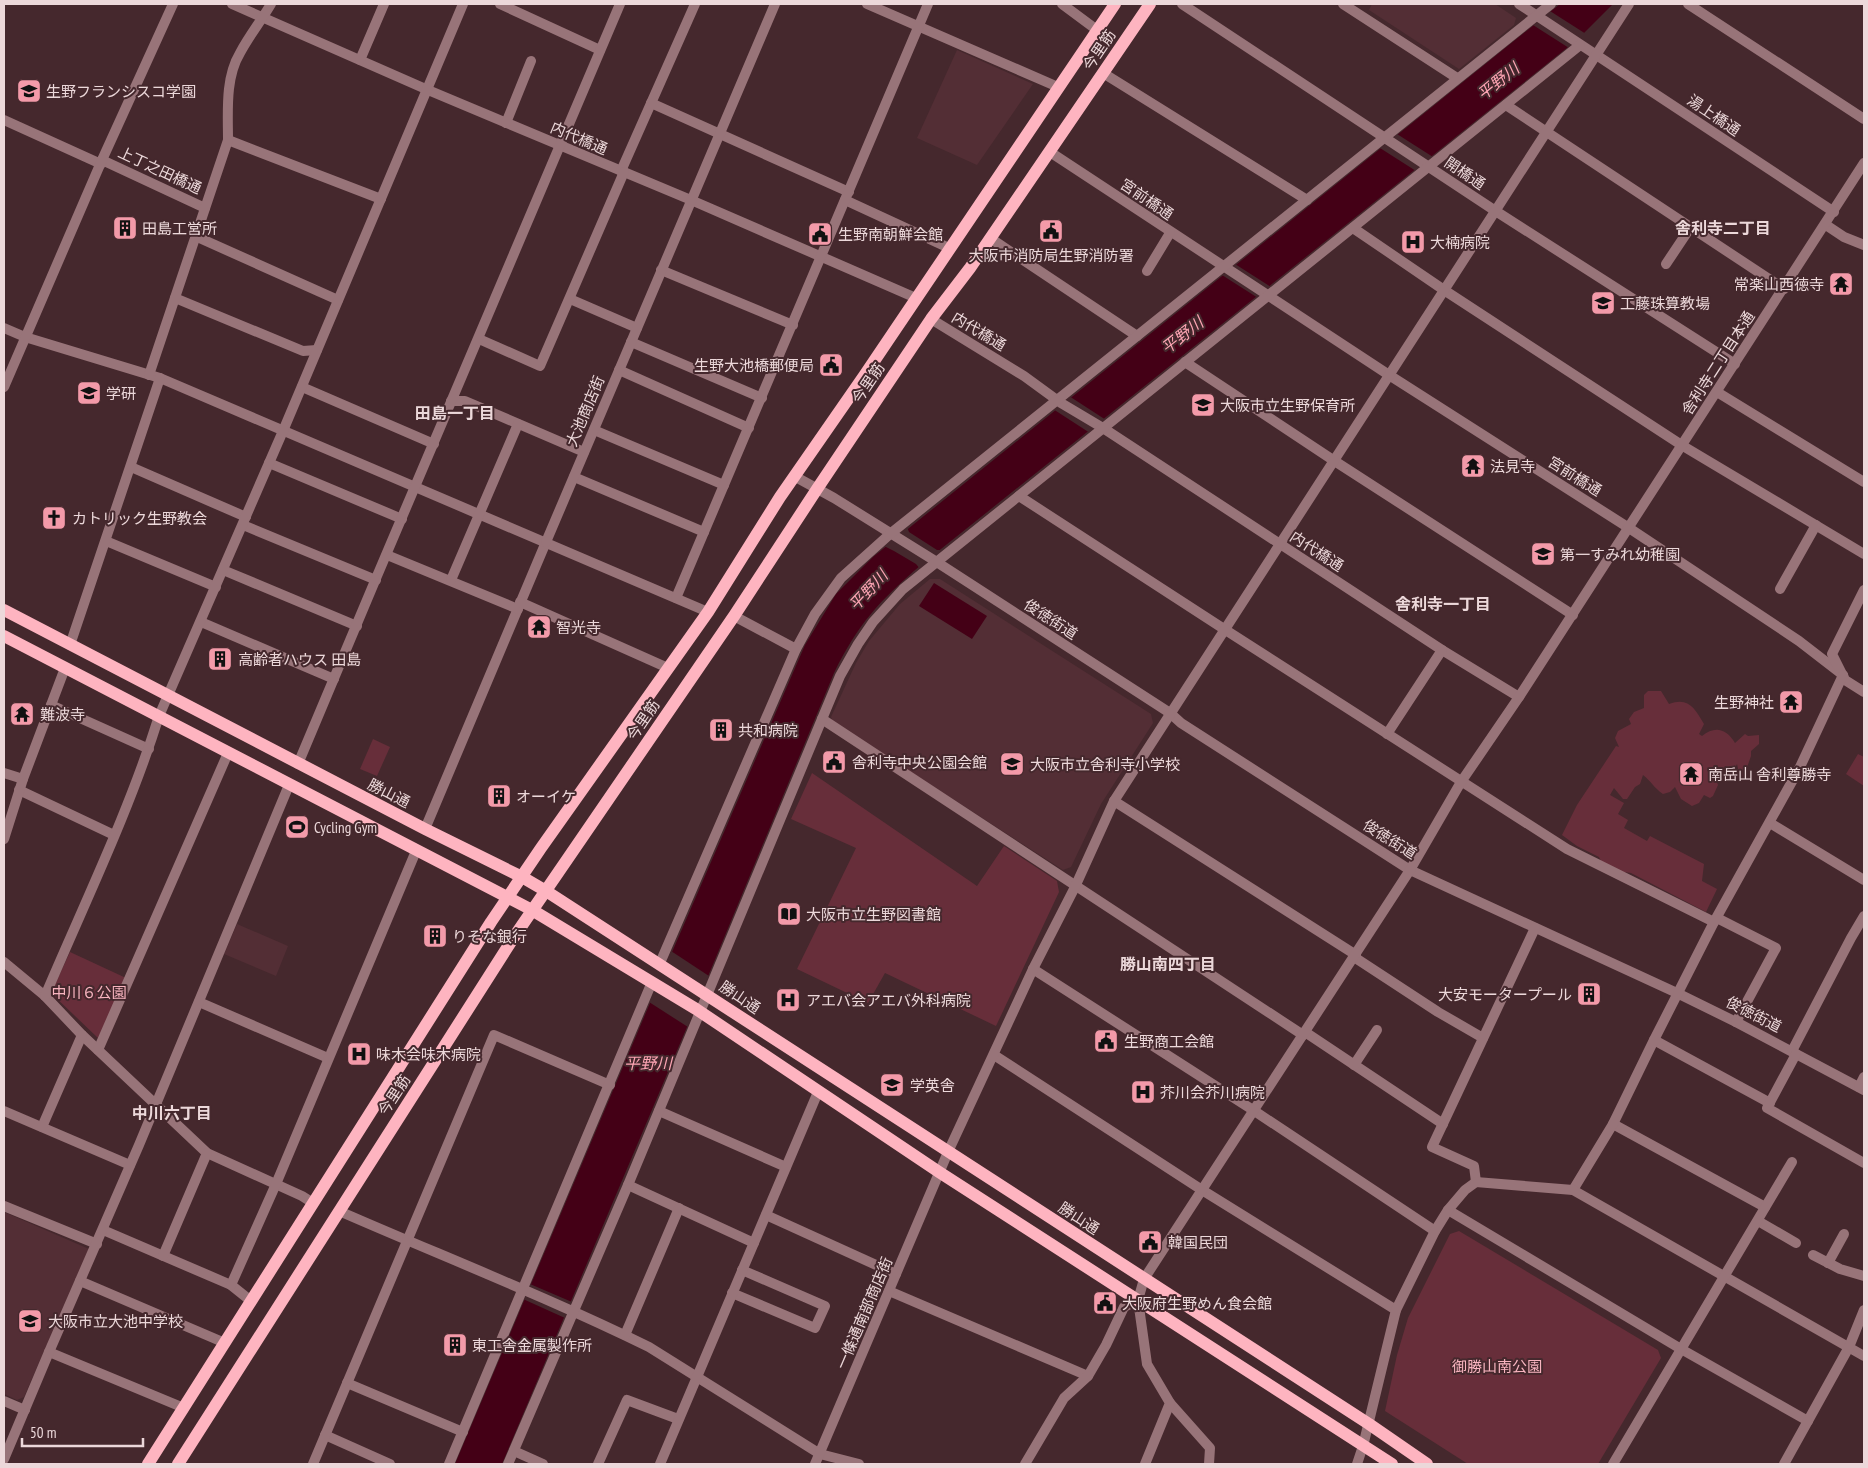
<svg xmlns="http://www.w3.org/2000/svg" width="1868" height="1468" font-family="'PT Sans Narrow','Noto Sans JP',sans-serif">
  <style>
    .built { fill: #532e35 }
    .green { fill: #672e3a }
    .water { fill: #440016 }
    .pier { fill: #45282d }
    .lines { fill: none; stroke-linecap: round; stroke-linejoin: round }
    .pedestrian { stroke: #987479; stroke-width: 10 }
    .minor { stroke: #987479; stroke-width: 10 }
    .primary { stroke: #feb4c0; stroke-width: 12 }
    .labels { text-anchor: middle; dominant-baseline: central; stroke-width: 4; stroke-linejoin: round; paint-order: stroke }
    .street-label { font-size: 15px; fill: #ecd8da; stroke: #45282d }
    .poi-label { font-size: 15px; fill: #ecd8da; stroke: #45282d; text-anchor: start }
    .park-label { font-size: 15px; fill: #f8b4bf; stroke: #45282d }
    .water-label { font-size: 16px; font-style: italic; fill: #fea5b4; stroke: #45282d }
    .neighbourhood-label { font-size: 16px; font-weight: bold; fill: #ecd8da; stroke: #45282d }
  </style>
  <rect width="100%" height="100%" fill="#45282d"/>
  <g class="built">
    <path d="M 1372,4 L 1495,4 L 1516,18 L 1514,25 L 1459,69 L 1369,10 Z"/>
    <path d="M 957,50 L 1033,84 L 977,165 L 917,138 Z"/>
    <path d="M 930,579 L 940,579 L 1151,714 L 1153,723 L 1101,804 L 1071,867 L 1063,870 L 833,722 L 831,717 L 856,663 L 869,641 L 900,604 Z"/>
    <path d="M 237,924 L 288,946 L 276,976 L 224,954 Z"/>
    <path d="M 4,1212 L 89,1249 L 24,1397 L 17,1400 L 4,1394 Z"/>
  </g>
  <g class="green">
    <path d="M 1648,691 L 1661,691 L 1669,704 C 1689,697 1694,708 1704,724 L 1699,734 L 1702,736 C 1715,725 1727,729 1735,743 L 1745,734 L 1748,736 L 1759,735 L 1759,744 L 1751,751 L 1751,756 L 1744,776 L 1740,777 L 1737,764 L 1734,770 L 1713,772 L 1718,785 L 1713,796 L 1710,798 L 1704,795 L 1699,803 L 1692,806 L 1681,799 L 1675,787 L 1670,792 L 1663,794 C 1654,788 1651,781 1643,775 L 1640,784 L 1635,787 L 1627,799 L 1623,799 L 1614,788 L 1610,795 L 1624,803 L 1618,814 L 1628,820 L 1624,828 L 1647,841 L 1650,836 L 1704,864 L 1702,881 L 1717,889 L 1706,912 L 1631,873 L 1617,871 L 1602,863 L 1599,857 L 1577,846 L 1562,835 L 1577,805 L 1616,746 L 1619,747 L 1615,738 L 1618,731 L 1631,724 L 1629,719 L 1634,712 L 1644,708 L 1644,695 Z"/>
    <path d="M 373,739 L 390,747 L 377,776 L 360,769 Z"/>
    <path d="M 1858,754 L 1864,757 L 1864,786 L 1846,774 Z"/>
    <path d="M 812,773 L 977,886 L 1004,846 L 1057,881 L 1059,892 L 996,1026 L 885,973 L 868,1003 L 797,969 L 856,848 L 791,819 Z"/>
    <path d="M 70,952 L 126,978 L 98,1038 L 51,993 Z"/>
    <path d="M 1459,1231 L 1658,1350 L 1661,1358 L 1598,1464 L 1468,1464 L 1385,1411 L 1397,1355 L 1408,1318 L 1450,1234 Z"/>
  </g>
  <g class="water">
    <path d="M 1560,4 L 1613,4 L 1584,33 L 1568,47 L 921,565 C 879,601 858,624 834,673 L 687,1027 L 502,1464 L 455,1464 L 650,1003 L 805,645 L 836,594 L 873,557 Z"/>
    <path d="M 934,583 L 987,616 L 972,639 L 919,606 Z"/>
  </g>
  <g class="pier">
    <path d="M 1550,11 L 1586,34 L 1569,48 L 1533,25 Z"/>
    <path d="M 1397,134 L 1433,157 L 1416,171 L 1380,148 Z"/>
    <path d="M 1235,264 L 1271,287 L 1258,298 L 1222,275 Z"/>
    <path d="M 1069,396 L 1106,420 L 1090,433 L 1053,409 Z"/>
    <path d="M 907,527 L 909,532 L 937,550 L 943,550 L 920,569 L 916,564 L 894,551 L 884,546 Z"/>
    <path d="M 671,951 L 709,976 L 688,1027 L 649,1002 Z"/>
    <path d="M 530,1284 L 572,1302 L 565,1318 L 523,1299 Z"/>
  </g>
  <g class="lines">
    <path class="pedestrian" d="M 425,829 L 546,542"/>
    <g class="minor">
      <path d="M 232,4 L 428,90 L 691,200 L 916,298"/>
      <path d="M 500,4 L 600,50"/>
      <path d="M 867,4 L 1058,87"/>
      <path d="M 1062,4 L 1097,30"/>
      <path d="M 1182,4 L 1494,210 L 1735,364"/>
      <path d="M 1343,4 L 1457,78"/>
      <path d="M 1519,4 L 1834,212"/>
      <path d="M 1688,4 L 1864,119"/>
      <path d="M 360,60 L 384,4"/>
      <path d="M 1103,73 L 1307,200"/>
      <path d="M 651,103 L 849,192"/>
      <path d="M 1506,105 L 1784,289"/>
      <path d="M 4,120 L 101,164"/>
      <path d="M 506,123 L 531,61"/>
      <path d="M 228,140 L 381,199"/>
      <path d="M 1050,152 L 1389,375 L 1629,528 L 1799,641 L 1843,675 L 1845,680 L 1864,692"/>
      <path d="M 102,160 L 205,208"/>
      <path d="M 621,171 L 695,4"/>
      <path d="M 845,200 L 949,248"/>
      <path d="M 1826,225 L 1844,237 L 1864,245"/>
      <path d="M 1353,228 L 1444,290 L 1683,446 L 1864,554"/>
      <path d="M 195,236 L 338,300"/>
      <path d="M 990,238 L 1137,336"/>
      <path d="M 1666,264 L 1690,228"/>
      <path d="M 661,270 L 793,325"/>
      <path d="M 1147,271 L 1170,233"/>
      <path d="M 175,298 L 303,351 L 317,350"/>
      <path d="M 570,299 L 637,328"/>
      <path d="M 931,319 L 1024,376 L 1061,403 L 1103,428 L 1442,650 L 1519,697"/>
      <path d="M 4,328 L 25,337 L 160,378 L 708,612"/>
      <path d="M 479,339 L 540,366 L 624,172"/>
      <path d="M 631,342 L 762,398"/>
      <path d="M 1185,362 L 1333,460 L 1573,615"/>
      <path d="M 619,370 L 749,428"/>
      <path d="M 149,375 L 228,140 C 228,112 225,78 240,53 C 249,36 261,21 271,4"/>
      <path d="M 4,387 L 102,160 L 173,4"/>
      <path d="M 302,387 L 434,444"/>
      <path d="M 1717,392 L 1864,482"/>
      <path d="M 451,401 L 465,401 L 584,452"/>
      <path d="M 594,430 L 724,485"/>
      <path d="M 269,463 L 402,519"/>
      <path d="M 131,467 L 246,517"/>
      <path d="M 794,476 L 834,498 L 932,559 L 1170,713 L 1181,723 L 1410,870 L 1677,993 L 1736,1022 L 1864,1090"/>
      <path d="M 574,477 L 704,532"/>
      <path d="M 1019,496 L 1224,629 L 1567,849 L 1714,922"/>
      <path d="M 243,525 L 376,580"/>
      <path d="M 106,541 L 216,587"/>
      <path d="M 546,542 L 775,4"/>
      <path d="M 387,555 L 518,609"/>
      <path d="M 223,570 L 357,626"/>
      <path d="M 451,580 L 518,424"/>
      <path d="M 1780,589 L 1816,525"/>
      <path d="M 676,598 L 928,4"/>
      <path d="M 520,602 L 668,668"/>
      <path d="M 734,616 L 796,649"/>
      <path d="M 201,622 L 334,679"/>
      <path d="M 70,645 L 160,378"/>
      <path d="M 1841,672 L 1832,654 L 1864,590"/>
      <path d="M 51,705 L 149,749"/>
      <path d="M 822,719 L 1303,1035"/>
      <path d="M 1387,734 L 1442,650"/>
      <path d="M 298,764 C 404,510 513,257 620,4"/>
      <path d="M 4,773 L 23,779"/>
      <path d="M 19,790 L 114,835"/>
      <path d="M 1114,801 L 1356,955"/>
      <path d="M 1770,823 L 1864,880"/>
      <path d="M 4,839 L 23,779 L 65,668"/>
      <path d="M 1717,918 L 1776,948 L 1736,1022"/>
      <path d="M 1354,957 L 1438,1012 L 1483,1038"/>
      <path d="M 4,962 L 45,996 L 82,1035 L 207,1153 L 302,1196 L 313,1203"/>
      <path d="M 660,963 L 796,649 L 815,614 L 841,578 L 890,534 L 1551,4"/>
      <path d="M 1033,969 L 1253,1110 L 1435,1231"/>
      <path d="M 45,996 C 84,904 129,812 159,716 L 283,431 L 463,4"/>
      <path d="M 199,1002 L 328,1058"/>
      <path d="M 1305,1032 L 1443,1124"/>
      <path d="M 1654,1040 L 1770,1103"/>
      <path d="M 98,1050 L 228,753"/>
      <path d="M 1792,1051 L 1851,938 L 1864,916"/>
      <path d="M 1796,1054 L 1767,1108 L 1864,1163"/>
      <path d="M 994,1055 L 1202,1190 L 1396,1310"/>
      <path d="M 1354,1065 L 1377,1030"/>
      <path d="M 1859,1087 L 1864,1077"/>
      <path d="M 4,1111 L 130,1165"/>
      <path d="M 659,1111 L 786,1167"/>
      <path d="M 1613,1124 L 1765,1207"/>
      <path d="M 42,1127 L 82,1035"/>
      <path d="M 1476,1182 L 1474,1166 L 1432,1147 L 1535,928"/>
      <path d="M 628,1185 L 754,1243"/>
      <path d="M 1573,1190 L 1613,1124 L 1654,1040 L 1714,922 L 1800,767 L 1843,675"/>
      <path d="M 4,1206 L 97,1244"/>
      <path d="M 1448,1210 L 1681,1349 L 1808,1421"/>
      <path d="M 339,1211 C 442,1256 547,1297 649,1347 L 820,1454 L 859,1464"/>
      <path d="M 766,1215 L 896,1274"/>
      <path d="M 1758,1221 L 1796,1243"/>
      <path d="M 103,1230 L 231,1285 L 251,1301"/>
      <path d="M 1813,1255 L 1840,1269 L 1864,1276"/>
      <path d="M 163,1256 L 207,1153"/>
      <path d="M 1828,1263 L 1844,1234"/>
      <path d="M 80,1281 L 225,1343"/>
      <path d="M 231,1285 L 276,1184 L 416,851"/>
      <path d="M 889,1291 L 1088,1376"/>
      <path d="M 732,1293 L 815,1328 L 825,1306 L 742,1270"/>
      <path d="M 625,1335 L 679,1208"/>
      <path d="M 49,1352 L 184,1408"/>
      <path d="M 347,1383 L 463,1432"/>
      <path d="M 4,1401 L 25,1410"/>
      <path d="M 1170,1403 L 1210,1448 L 1209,1464"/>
      <path d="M 325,1435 L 390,1464"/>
      <path d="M 514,1451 L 543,1464"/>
      <path d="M 4,1459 L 49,1352 L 139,1145 L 289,785"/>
      <path d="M 313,1464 L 494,1035 L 610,1085"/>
      <path d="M 449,1464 L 652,982"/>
      <path d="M 508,1464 L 628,1185 L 822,719 L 840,676 L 858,644 L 873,622 L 903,589 L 1580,45"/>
      <path d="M 598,1464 L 627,1400 L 678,1419"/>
      <path d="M 660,1464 L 818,1092"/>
      <path d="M 815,1464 L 948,1152 L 1033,969 L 1075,887 L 1114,801 L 1629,4"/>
      <path d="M 1025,1464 L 1064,1398 L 1088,1376 L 1106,1345 L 1124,1307 L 1138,1300"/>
      <path d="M 1145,1464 L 1170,1403 L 1147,1364 L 1138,1300 L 1144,1279 L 1410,870 L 1461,782 L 1519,697 L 1864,163"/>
      <path d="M 1357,1464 L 1363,1446 L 1396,1310 L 1435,1231 L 1448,1210 L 1465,1190 L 1476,1182 L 1573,1190 L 1864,1356"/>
      <path d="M 1613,1464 L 1792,1162"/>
      <path d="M 1784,1464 L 1849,1347 L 1864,1310"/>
    </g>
    <g class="primary">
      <path d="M 4,610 L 425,829 L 522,877 L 546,891 C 821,1067 1094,1247 1369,1424 L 1427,1464"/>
      <path d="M 4,636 L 532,910 L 696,1009 L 939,1172 L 1392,1464"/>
      <path d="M 148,1464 L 491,922 L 541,848 L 708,612 L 780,497 L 864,376 L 1115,4"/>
      <path d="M 178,1464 L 514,937 L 734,616 L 817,489 L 931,319 L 970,268 L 1150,4"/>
    </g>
  </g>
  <defs>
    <symbol id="school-square" viewBox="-11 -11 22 22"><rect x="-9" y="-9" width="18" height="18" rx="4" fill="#f39aa9" stroke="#45282d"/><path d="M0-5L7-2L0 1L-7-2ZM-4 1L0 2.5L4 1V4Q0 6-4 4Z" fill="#111"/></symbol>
    <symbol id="building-square" viewBox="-11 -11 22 22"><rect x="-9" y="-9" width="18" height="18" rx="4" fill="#f39aa9" stroke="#45282d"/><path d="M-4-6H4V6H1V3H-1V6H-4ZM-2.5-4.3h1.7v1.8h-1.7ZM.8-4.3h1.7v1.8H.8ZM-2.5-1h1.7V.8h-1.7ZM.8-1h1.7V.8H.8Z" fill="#111"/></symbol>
    <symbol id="civic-square" viewBox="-11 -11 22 22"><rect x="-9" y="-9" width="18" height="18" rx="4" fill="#f39aa9" stroke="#45282d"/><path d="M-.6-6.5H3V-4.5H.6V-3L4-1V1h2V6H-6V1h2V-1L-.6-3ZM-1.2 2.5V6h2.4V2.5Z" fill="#111"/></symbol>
    <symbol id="hospital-square" viewBox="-11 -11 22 22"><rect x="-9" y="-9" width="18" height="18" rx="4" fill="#f39aa9" stroke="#45282d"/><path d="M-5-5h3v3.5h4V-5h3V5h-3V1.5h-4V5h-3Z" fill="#111"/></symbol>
    <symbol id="temple-square" viewBox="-11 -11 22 22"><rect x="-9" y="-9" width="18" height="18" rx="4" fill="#f39aa9" stroke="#45282d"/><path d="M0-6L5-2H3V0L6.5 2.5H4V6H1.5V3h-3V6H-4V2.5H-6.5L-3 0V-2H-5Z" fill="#111"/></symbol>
    <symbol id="church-square" viewBox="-11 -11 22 22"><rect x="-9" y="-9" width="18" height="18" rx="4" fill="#f39aa9" stroke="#45282d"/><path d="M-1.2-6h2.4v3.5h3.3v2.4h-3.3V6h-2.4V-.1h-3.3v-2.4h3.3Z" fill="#111"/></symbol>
    <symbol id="stadium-square" viewBox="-11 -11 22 22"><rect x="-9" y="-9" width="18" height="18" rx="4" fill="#f39aa9" stroke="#45282d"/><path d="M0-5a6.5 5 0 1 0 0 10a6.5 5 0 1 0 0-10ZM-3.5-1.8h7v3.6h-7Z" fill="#111"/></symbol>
    <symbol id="library-square" viewBox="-11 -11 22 22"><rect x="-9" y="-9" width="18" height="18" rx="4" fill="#f39aa9" stroke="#45282d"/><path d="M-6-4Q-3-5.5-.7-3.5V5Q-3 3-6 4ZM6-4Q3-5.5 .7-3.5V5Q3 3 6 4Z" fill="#111"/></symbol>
  </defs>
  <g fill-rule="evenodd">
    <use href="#school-square" x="15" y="77" width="28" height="28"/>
    <use href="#building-square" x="111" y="214" width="28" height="28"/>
    <use href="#civic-square" x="1037" y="217" width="28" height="28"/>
    <use href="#civic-square" x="806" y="220" width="28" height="28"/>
    <use href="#hospital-square" x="1399" y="228" width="28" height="28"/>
    <use href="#temple-square" x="1827" y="270" width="28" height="28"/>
    <use href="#school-square" x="1589" y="289" width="28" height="28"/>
    <use href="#civic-square" x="817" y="351" width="28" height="28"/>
    <use href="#school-square" x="75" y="379" width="28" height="28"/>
    <use href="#school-square" x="1189" y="391" width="28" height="28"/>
    <use href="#temple-square" x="1459" y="452" width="28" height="28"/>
    <use href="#church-square" x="40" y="504" width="28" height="28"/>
    <use href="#school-square" x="1529" y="540" width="28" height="28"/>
    <use href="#temple-square" x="525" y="613" width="28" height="28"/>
    <use href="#building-square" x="206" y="645" width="28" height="28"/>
    <use href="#temple-square" x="1777" y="688" width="28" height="28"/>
    <use href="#temple-square" x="8" y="700" width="28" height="28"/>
    <use href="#building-square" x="707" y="716" width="28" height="28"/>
    <use href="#civic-square" x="820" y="748" width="28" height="28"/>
    <use href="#school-square" x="998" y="750" width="28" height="28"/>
    <use href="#temple-square" x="1677" y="760" width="28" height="28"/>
    <use href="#building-square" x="485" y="782" width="28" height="28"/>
    <use href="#stadium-square" x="283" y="813" width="28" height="28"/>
    <use href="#library-square" x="775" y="900" width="28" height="28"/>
    <use href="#building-square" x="421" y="922" width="28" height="28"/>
    <use href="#building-square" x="1575" y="980" width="28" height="28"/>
    <use href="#hospital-square" x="774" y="986" width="28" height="28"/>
    <use href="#civic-square" x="1092" y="1027" width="28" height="28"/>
    <use href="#hospital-square" x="345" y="1040" width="28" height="28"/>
    <use href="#school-square" x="878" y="1071" width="28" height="28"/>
    <use href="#hospital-square" x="1129" y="1078" width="28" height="28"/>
    <use href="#civic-square" x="1136" y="1228" width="28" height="28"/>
    <use href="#civic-square" x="1091" y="1289" width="28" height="28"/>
    <use href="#school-square" x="16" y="1307" width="28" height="28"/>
    <use href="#building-square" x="441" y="1331" width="28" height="28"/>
  </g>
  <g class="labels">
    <g class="street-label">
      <text transform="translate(1099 50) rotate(-56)">今里筋</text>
      <text transform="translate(1714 115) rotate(34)">湯上橋通</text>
      <text transform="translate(579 138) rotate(23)">内代橋通</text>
      <text transform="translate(160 170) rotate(25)">上丁之田橋通</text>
      <text transform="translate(1465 173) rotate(34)">開橋通</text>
      <text transform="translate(1147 199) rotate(34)">宮前橋通</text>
      <text transform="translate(979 331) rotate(31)">内代橋通</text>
      <text transform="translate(1718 363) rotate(-57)">舎利寺二丁目本通</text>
      <text transform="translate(868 383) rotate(-56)">今里筋</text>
      <text transform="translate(585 411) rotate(-67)">大池商店街</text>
      <text transform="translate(1575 476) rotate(32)">宮前橋通</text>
      <text transform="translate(1317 551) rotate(33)">内代橋通</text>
      <text transform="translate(1051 619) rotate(33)">俊徳街道</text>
      <text transform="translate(643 720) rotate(-56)">今里筋</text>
      <text transform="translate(389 793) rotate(27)">勝山通</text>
      <text transform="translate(1390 839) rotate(32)">俊徳街道</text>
      <text transform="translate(740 997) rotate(34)">勝山通</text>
      <text transform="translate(1754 1014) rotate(27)">俊徳街道</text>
      <text transform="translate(394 1095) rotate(-57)">今里筋</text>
      <text transform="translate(1079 1218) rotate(33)">勝山通</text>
      <text transform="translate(864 1313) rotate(-67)">一條通南部商店街</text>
    </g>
    <g class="poi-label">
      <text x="46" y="91">生野フランシスコ学園</text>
      <text x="142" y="228">田島工営所</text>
      <text x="838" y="234">生野南朝鮮会館</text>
      <text x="1430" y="242">大楠病院</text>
      <text x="1051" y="255" text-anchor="middle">大阪市消防局生野消防署</text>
      <text x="1824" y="284" text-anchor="end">常楽山西徳寺</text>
      <text x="1620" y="303">工藤珠算教場</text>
      <text x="814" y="365" text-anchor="end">生野大池橋郵便局</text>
      <text x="106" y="393">学研</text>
      <text x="1220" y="405">大阪市立生野保育所</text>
      <text x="1490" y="466">法見寺</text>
      <text x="72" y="518">カトリック生野教会</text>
      <text x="1560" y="554">第一すみれ幼稚園</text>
      <text x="556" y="627">智光寺</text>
      <text x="238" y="659">高齢者ハウス 田島</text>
      <text x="1774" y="702" text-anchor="end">生野神社</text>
      <text x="40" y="714">難波寺</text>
      <text x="738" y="730">共和病院</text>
      <text x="852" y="762">舎利寺中央公園会館</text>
      <text x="1030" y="764">大阪市立舎利寺小学校</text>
      <text x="1708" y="774">南岳山 舎利尊勝寺</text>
      <text x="516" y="796">オーイケ</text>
      <text x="314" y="827">Cycling Gym</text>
      <text x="806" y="914">大阪市立生野図書館</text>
      <text x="452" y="936">りそな銀行</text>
      <text x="1572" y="994" text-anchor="end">大安モータープール</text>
      <text x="806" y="1000">アエバ会アエバ外科病院</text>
      <text x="1124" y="1041">生野商工会館</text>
      <text x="376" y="1054">味木会味木病院</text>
      <text x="910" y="1085">学英舎</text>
      <text x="1160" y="1092">芥川会芥川病院</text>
      <text x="1168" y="1242">韓国民団</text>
      <text x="1122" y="1303">大阪府生野めん食会館</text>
      <text x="48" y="1321">大阪市立大池中学校</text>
      <text x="472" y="1345">東工舎金属製作所</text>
    </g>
    <g class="park-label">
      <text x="89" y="992">中川６公園</text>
      <text x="1497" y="1366">御勝山南公園</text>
    </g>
    <g class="water-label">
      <text transform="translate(1498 81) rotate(-39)">平野川</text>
      <text transform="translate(1182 335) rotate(-38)">平野川</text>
      <text transform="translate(868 590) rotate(-47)">平野川</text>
      <text x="648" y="1063">平野川</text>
    </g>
    <g class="neighbourhood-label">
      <text x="1723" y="228">舎利寺二丁目</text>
      <text x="455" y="413">田島一丁目</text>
      <text x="1443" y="604">舎利寺一丁目</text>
      <text x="1168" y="964">勝山南四丁目</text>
      <text x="172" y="1113">中川六丁目</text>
    </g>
  </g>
  <rect width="1868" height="1468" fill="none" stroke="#ecd8da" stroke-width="10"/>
  <path d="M22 1438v8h121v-8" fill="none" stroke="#ecd8da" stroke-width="2.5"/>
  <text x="30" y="1438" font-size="15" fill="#ecd8da" stroke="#45282d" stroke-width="4" paint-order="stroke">50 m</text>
</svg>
